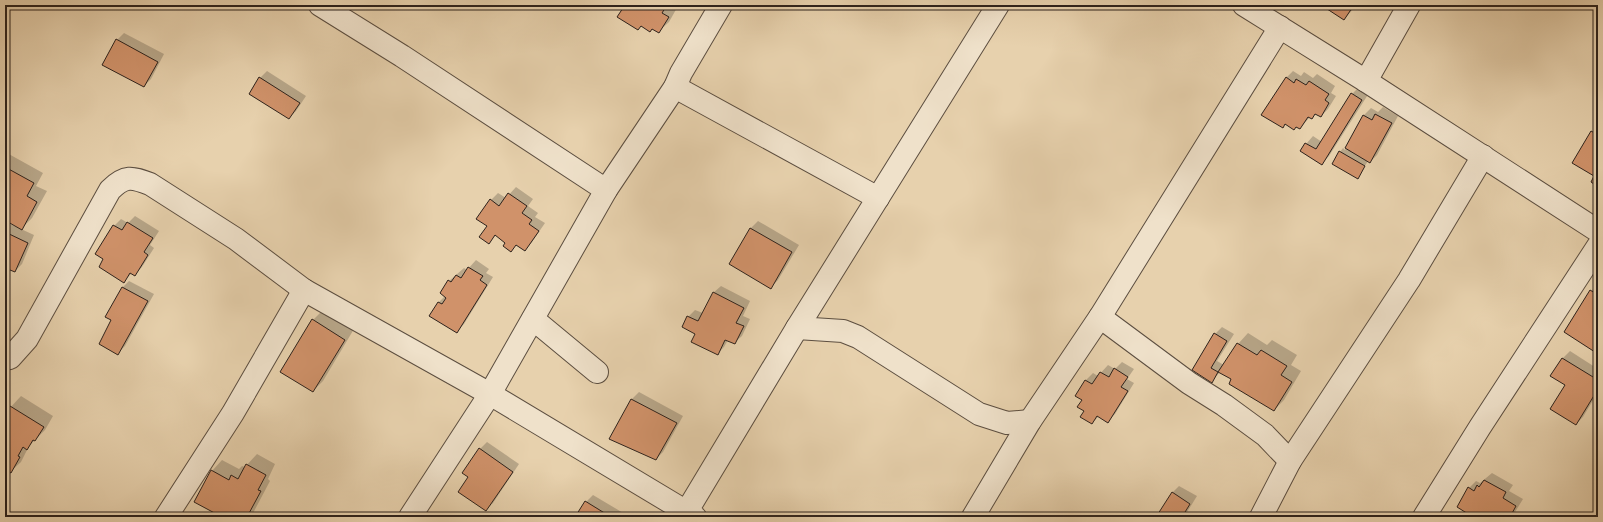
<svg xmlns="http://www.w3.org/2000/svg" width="1603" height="522" font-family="Vollkorn,serif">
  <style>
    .shadow { fill: #0003; fill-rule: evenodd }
    .building { fill: #d0926a; stroke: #2d221c }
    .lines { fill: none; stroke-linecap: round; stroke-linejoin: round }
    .minor-casing { stroke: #5c4e40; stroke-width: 24 }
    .minor { stroke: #efe1ca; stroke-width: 22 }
  </style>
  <rect width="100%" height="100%" fill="#e7d1ad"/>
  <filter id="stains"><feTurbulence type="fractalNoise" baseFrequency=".005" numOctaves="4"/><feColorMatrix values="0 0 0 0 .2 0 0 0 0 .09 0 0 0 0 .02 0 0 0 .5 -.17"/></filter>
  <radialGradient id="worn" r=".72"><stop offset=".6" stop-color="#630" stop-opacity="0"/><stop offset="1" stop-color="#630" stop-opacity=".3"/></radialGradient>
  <g class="shadow">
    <path d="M 619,5 L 676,5 L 678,6 L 669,22 L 658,32 Z"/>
    <path d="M 1323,5 L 1357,5 L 1344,19 Z"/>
    <path d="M 124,33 L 164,54 L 151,79 L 144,86 L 117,40 Z"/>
    <path d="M 267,71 L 306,96 L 296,111 L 289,118 L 260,78 Z"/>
    <path d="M 1293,71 L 1301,76 L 1304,72 L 1313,78 L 1317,74 L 1335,86 L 1331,93 L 1336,96 L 1328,109 L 1321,116 L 1316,113 L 1311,118 L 1310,117 L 1300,128 L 1286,124 L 1282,127 L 1286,78 Z"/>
    <path d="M 1359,87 L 1369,93 L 1329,156 L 1322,163 L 1301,150 L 1313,136 L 1322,142 L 1352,94 Z"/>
    <path d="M 1383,107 L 1398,116 L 1377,155 L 1370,162 L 1368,161 L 1358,177 L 1340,152 L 1343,148 L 1345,150 L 1364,115 L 1371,108 L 1378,112 Z"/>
    <path d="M 1598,125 L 1598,185 L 1592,132 Z"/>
    <path d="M 7,153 L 43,173 L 36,186 L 47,191 L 32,218 L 21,229 L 34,235 L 22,264 L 15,271 L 5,267 L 5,154 ZM 10,221 L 21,228 L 21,229 L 8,223 Z"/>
    <path d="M 516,187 L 533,199 L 528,206 L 538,213 L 535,217 L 545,223 L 532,242 L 525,250 L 517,244 L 511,250 L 507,242 L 496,235 L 488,243 L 488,226 L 491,200 L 498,193 L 506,198 Z"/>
    <path d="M 135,216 L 159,231 L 150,245 L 154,248 L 142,267 L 135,274 L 132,273 L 124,281 L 114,226 L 121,219 L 128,223 Z"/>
    <path d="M 758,221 L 799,245 L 778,280 L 771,287 L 730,263 L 751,228 Z"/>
    <path d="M 476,260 L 489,269 L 486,273 L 493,277 L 464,324 L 457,331 L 431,315 L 439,302 L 445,296 L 441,293 L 449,281 L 464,268 L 467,270 Z"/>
    <path d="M 129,281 L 154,294 L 125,346 L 118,353 L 113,320 L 122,288 Z"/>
    <path d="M 1598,284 L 1598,353 L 1591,291 Z"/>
    <path d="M 721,286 L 750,301 L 743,316 L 750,319 L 742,336 L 734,343 L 728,340 L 724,347 L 717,354 L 696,334 L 688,317 L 695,310 L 703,313 L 713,293 Z"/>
    <path d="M 323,310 L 354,329 L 323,381 L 313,391 L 313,320 Z"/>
    <path d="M 1222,327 L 1234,334 L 1217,361 L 1224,365 L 1238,344 L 1248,333 L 1267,345 L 1272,340 L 1297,355 L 1291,365 L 1301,371 L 1284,400 L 1274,410 L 1233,379 L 1220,372 L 1212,381 L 1193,370 L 1215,334 Z"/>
    <path d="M 1570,351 L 1598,369 L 1598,392 L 1583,417 L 1576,424 L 1566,385 L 1563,358 Z"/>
    <path d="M 1122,362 L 1134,369 L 1127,379 L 1134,383 L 1115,414 L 1107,422 L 1099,416 L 1092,423 L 1085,411 L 1083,400 L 1076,395 L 1086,380 L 1093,373 L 1098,376 L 1108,365 L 1115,369 Z"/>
    <path d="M 639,392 L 683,416 L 663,452 L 656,459 L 611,439 L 632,399 Z"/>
    <path d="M 21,396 L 53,416 L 45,430 L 29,446 L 21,462 L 10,472 L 5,469 L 5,406 L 9,409 Z"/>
    <path d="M 487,442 L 519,464 L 493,503 L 486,510 L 469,477 L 480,449 Z"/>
    <path d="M 257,454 L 275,464 L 268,479 L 270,481 L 251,517 L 224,517 L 212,471 L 222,460 L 239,469 L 242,466 L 245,467 Z"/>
    <path d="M 1492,473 L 1513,485 L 1509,491 L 1523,499 L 1512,517 L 1475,517 L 1458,507 L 1469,488 L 1476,481 L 1480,483 Z"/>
    <path d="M 1179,486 L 1197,496 L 1184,517 L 1157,517 L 1172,493 Z"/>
    <path d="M 593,495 L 630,517 L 576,517 L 586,502 Z"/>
  </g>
  <g class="building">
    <path d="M 617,5 L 667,5 L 662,13 L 669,17 L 659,33 L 652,29 L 650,32 L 641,26 L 638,30 L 617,17 L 623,8 Z"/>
    <path d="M 1321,5 L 1354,5 L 1344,20 Z"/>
    <path d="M 116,39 L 158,62 L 144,87 L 102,65 Z"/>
    <path d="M 259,77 L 300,103 L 289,119 L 249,94 Z"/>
    <path d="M 1286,77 L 1294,83 L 1296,79 L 1306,85 L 1309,81 L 1329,94 L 1325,100 L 1329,103 L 1321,117 L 1315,114 L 1312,119 L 1308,117 L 1300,129 L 1296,127 L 1294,130 L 1285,124 L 1283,128 L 1261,115 Z"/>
    <path d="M 1351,93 L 1362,100 L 1322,165 L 1300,151 L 1305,143 L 1316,149 Z"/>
    <path d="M 1375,114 L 1392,123 L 1370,163 L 1345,148 L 1363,115 L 1372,120 Z"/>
    <path d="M 1591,131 L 1598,135 L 1598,187 L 1591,182 L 1594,176 L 1572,163 Z"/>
    <path d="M 1339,151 L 1365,166 L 1358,179 L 1332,164 Z"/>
    <path d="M 5,167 L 34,183 L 27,196 L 37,202 L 22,230 L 8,222 L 5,226 Z"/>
    <path d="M 508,193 L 527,206 L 522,213 L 532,220 L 529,224 L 539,231 L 525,251 L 516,245 L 511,252 L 503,246 L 505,243 L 495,235 L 489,244 L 479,237 L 487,226 L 476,219 L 490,199 L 499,206 Z"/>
    <path d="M 127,222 L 153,238 L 144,252 L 148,255 L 135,276 L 130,273 L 124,283 L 99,267 L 103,259 L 95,254 L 113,225 L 122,230 Z"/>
    <path d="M 750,228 L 792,252 L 771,289 L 729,264 Z"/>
    <path d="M 5,232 L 28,243 L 15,272 L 5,268 Z"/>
    <path d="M 468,267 L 483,276 L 480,280 L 487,285 L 457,333 L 429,316 L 438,302 L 442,304 L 446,298 L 440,293 L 448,280 L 451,282 L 456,275 L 461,278 Z"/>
    <path d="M 122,287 L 148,301 L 118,355 L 99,344 L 111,320 L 105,317 Z"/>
    <path d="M 1590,290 L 1598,295 L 1598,354 L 1564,332 Z"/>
    <path d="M 713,292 L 744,308 L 736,323 L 744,326 L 735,344 L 725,340 L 718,355 L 691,342 L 695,334 L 682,327 L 687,316 L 698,321 Z"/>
    <path d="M 312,319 L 345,340 L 313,392 L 280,372 Z"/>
    <path d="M 1214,333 L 1227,341 L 1211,368 L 1218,372 L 1212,383 L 1192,370 Z"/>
    <path d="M 1237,343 L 1257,355 L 1261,350 L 1287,366 L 1281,375 L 1292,382 L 1274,411 L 1229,384 L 1231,379 L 1218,372 Z"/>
    <path d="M 1562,358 L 1598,380 L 1598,389 L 1576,425 L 1550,409 L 1565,385 L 1550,376 Z"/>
    <path d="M 1114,368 L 1128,377 L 1121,387 L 1128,391 L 1108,423 L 1097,416 L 1092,424 L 1080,417 L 1084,411 L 1077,407 L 1082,400 L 1075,396 L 1085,380 L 1092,384 L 1100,372 L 1109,377 Z"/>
    <path d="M 631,399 L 677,423 L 656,460 L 609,439 Z"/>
    <path d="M 10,406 L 44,427 L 35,441 L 33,440 L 27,450 L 23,447 L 18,456 L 20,457 L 11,473 L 5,470 L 5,414 Z"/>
    <path d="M 479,448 L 513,472 L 486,511 L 458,492 L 468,477 L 462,473 Z"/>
    <path d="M 246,464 L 266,475 L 258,490 L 261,491 L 247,517 L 222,517 L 194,502 L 211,470 L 229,480 L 231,475 L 238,479 Z"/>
    <path d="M 1484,480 L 1506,492 L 1503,498 L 1516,506 L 1510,517 L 1473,517 L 1457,507 L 1468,487 L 1474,491 L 1477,485 L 1479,487 Z"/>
    <path d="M 1172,492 L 1190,504 L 1182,517 L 1156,517 Z"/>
    <path d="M 585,501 L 611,517 L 575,517 Z"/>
  </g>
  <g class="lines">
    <defs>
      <g id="minor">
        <path d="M 320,5 L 402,56 L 606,190"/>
        <path d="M 1244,5 L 1366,81 L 1598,231"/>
        <path d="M 1366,81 L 1409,5"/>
        <path d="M 675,87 L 878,198"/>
        <path d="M 1100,317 L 1189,383 L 1224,405 L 1265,435 L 1290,461"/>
        <path d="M 533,319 L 597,372"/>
        <path d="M 797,328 L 843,331 L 858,337 L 979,414 L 1007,423 L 1030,421"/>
        <path d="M 5,359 L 10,358 L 27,339 L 110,190 C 125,175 132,177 150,184 L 236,239 L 304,290 L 490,394 L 695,517"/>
        <path d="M 687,511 L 797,328 L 998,5"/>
        <path d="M 166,517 L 233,413 L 304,290"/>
        <path d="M 410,517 L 490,394 L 606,190 L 675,87 L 681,73 L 721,5"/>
        <path d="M 973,517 L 1030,421 L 1100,317 L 1280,27"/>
        <path d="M 1261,517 L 1290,461 L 1409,280 L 1483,156"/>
        <path d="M 1424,517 L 1480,427 L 1598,246"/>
      </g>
    </defs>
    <use href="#minor" class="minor-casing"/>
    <use href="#minor" class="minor"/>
  </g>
  <rect width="1603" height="522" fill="none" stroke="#e7d1ad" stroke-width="20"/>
  <rect x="6" y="6" width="1591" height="510" fill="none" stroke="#2d221c" stroke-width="2"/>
  <rect x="10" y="10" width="1583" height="502" fill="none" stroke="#2d221c"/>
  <rect width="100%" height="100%" filter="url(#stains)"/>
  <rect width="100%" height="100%" fill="url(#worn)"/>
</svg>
